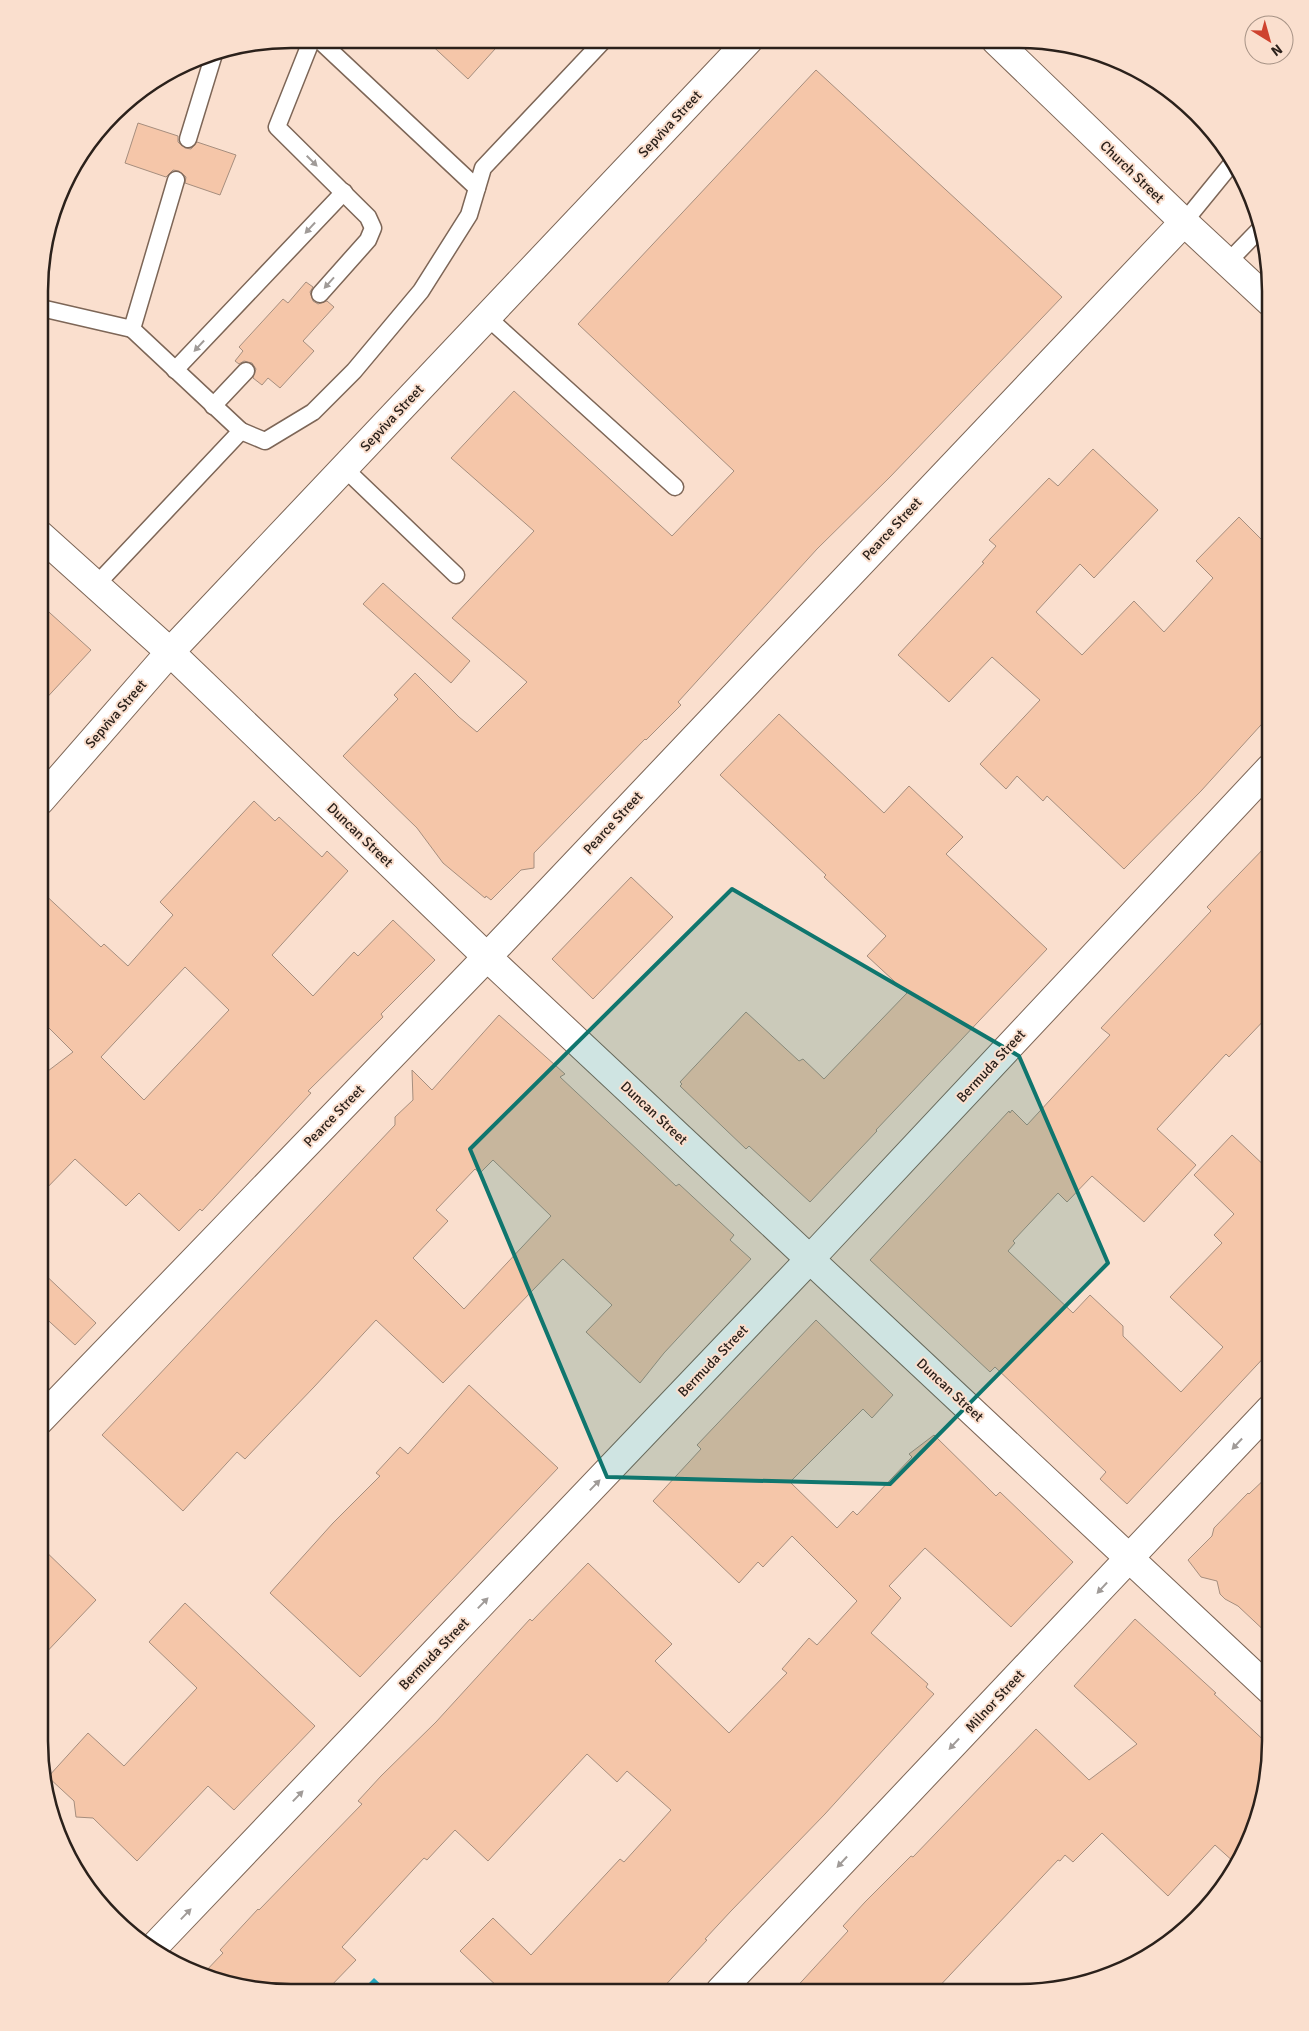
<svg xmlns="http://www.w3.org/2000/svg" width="1309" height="2031" font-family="Signika,sans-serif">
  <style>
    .water { fill: #25a8bf }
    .building { fill: #f5c6a9; stroke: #a68e7e; fill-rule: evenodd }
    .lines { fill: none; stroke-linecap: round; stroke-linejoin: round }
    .lane-casing { stroke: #7d6657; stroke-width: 19 }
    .street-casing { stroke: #7d6657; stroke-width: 30 }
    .lane { stroke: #fff; stroke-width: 16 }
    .street { stroke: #fff; stroke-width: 28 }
    .oneway { fill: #a09b98 }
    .marked { fill: #0f766e; fill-opacity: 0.2; stroke: #0f766e; stroke-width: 4; stroke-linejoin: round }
    .labels { text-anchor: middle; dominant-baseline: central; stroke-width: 4; stroke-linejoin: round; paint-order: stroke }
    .street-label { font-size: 14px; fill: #2b211b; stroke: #fadfce }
    .rim { fill: none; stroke: #2b211b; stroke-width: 2.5 }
  </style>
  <rect width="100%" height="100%" fill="#fadfce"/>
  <path class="water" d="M 374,1978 L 387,1990 L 362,1990 Z"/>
  <g class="building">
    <path d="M 425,39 L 504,39 L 468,79 Z"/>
    <path d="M 816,70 L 1062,297 L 890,477 L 817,549 L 678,702 L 681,705 L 646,740 L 645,739 L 534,853 L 534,868 L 521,870 L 491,900 L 486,896 L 485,898 L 443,863 L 417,828 L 343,756 L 398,699 L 394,695 L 415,673 L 459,717 L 477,732 L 527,682 L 452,618 L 534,531 L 451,458 L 514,391 L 672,536 L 734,471 L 578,324 Z"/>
    <path d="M 138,123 L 178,136 L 178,142 L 185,148 L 191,149 L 197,142 L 236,155 L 220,195 L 185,183 L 186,177 L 179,171 L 173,170 L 166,177 L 125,163 Z"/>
    <path d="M 306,282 L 313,287 L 310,292 L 313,301 L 318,304 L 327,301 L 334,307 L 303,341 L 314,351 L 280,388 L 268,378 L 262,385 L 253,378 L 256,369 L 252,363 L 244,361 L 239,364 L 235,361 L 243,351 L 239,347 L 283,299 L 288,303 Z"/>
    <path d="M 1093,449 L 1158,510 L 1094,578 L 1080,564 L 1036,612 L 1082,655 L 1134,601 L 1164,632 L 1213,578 L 1196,561 L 1239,517 L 1270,548 L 1270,715 L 1201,791 L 1124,869 L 1047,796 L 1043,801 L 1017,776 L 1006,789 L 980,764 L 1040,700 L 992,657 L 949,702 L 898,655 L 984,563 L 982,562 L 996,546 L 989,540 L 1049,478 L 1058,486 Z"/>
    <path d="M 383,583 L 470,661 L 451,683 L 363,604 Z"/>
    <path d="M 40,604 L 91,650 L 40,705 Z"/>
    <path d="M 779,714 L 884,813 L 909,786 L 963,837 L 946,854 L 1047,949 L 876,1130 L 877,1131 L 810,1202 L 749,1146 L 746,1149 L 680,1086 L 682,1084 L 680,1082 L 746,1012 L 799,1061 L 803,1059 L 824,1079 L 907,993 L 867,956 L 886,936 L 824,877 L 826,875 L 720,775 Z"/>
    <path d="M 254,801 L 275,821 L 279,817 L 322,857 L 327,851 L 348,871 L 272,955 L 313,996 L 354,952 L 358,956 L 393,920 L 435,960 L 381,1014 L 383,1017 L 308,1091 L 311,1093 L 202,1211 L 200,1209 L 179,1231 L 139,1193 L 126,1206 L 75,1159 L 40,1195 L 40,1077 L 73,1052 L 40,1019 L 40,890 L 101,947 L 104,944 L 128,966 L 173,915 L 160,902 ZM 185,967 L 229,1010 L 144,1100 L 101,1057 Z"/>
    <path d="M 1270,842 L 1270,1014 L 1229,1057 L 1226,1054 L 1157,1129 L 1196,1165 L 1144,1222 L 1092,1176 L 1067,1202 L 1058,1193 L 1013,1241 L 1015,1243 L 1008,1251 L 1073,1313 L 1090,1295 L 1123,1326 L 1123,1336 L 1181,1392 L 1223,1347 L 1170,1297 L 1222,1243 L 1214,1235 L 1234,1214 L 1194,1175 L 1232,1135 L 1270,1171 L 1270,1351 L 1127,1504 L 1100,1479 L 1106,1472 L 995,1367 L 990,1372 L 870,1260 L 1009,1111 L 1010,1113 L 1012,1110 L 1027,1125 L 1110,1035 L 1101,1028 L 1211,911 L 1207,907 Z"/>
    <path d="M 631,877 L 673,917 L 593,999 L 552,959 Z"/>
    <path d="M 499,1015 L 565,1074 L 560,1077 L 624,1137 L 676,1186 L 679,1184 L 734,1235 L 730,1240 L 751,1259 L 664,1353 L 640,1383 L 586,1332 L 612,1305 L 563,1259 L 443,1383 L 376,1320 L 314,1387 L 245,1459 L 237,1452 L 183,1511 L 102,1435 L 395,1125 L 395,1117 L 413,1100 L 412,1070 L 432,1090 ZM 493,1160 L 551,1216 L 464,1309 L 413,1258 L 448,1221 L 436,1210 L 475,1169 L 480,1173 Z"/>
    <path d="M 39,1269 L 96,1323 L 75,1345 L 39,1312 Z"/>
    <path d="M 816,1320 L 893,1395 L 872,1418 L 863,1409 L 790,1482 L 837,1528 L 853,1511 L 857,1515 L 912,1457 L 909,1454 L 934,1435 L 996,1496 L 1000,1492 L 1073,1562 L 1011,1627 L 925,1548 L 889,1586 L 901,1598 L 871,1633 L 928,1684 L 926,1687 L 934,1694 L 825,1814 L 731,1911 L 705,1939 L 707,1940 L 660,1991 L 502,1991 L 460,1951 L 493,1918 L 531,1955 L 620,1859 L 624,1862 L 671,1810 L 627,1771 L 617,1782 L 587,1754 L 488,1861 L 455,1830 L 427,1860 L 424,1858 L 342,1947 L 356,1960 L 327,1990 L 258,1990 L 202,1975 L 223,1953 L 220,1950 L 258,1909 L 259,1910 L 362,1804 L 358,1801 L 381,1776 L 436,1722 L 530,1619 L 532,1621 L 588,1563 L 672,1644 L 655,1661 L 729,1733 L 787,1673 L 782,1669 L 809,1638 L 817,1645 L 857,1601 L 792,1536 L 763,1567 L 758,1562 L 739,1583 L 653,1501 L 701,1449 L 697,1445 Z"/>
    <path d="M 469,1385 L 558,1468 L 360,1677 L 270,1593 L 333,1523 L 380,1476 L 376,1473 L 400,1447 L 408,1454 Z"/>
    <path d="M 1270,1474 L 1270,1636 L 1238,1606 L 1225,1599 L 1220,1594 L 1217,1581 L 1201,1577 L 1188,1560 L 1212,1536 L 1214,1528 L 1248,1493 L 1249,1494 Z"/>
    <path d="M 39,1545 L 96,1600 L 39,1660 Z"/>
    <path d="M 185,1603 L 315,1726 L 234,1810 L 208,1786 L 137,1861 L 93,1818 L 76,1817 L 74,1801 L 48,1777 L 88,1733 L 124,1766 L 197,1688 L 149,1642 Z"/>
    <path d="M 1135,1619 L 1216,1693 L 1214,1694 L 1270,1746 L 1270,1757 L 1257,1822 L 1235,1863 L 1215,1845 L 1168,1896 L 1102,1833 L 1073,1862 L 1065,1855 L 1060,1861 L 1058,1860 L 934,1992 L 792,1992 L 848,1931 L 843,1926 L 865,1902 L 911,1856 L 913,1857 L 1036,1729 L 1089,1780 L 1137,1744 L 1074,1686 Z"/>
  </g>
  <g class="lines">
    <defs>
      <g id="lane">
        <path d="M 312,39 L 277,127 L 368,217 L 373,228 L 368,240 L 320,294"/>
        <path d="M 318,39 L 477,188"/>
        <path d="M 188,139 L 214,54"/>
        <path d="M 1184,222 L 1233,162"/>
        <path d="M 1228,262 L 1258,231"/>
        <path d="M 41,308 L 132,329 L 176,180"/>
        <path d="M 487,317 L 675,487"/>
        <path d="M 175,370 L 344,192"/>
        <path d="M 213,406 L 246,371"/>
        <path d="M 241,431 L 265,441 L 313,412 L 354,371 L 421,291 L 469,215 L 483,168 L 604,40"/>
        <path d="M 344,468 L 456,575"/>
        <path d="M 96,585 L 241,431 L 132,329"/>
      </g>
      <g id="street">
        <path d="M 996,41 L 1184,222 L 1270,302"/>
        <path d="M 40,535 L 170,652 L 487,957 L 1270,1690"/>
        <path d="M 40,801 L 170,652 L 749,40"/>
        <path d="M 39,1421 L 487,957 L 1184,222"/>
        <path d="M 152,1949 L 810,1259 L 1270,768"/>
        <path d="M 720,1991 L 1270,1409"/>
      </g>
    </defs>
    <use href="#lane" class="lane-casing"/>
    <use href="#street" class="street-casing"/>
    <use href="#lane" class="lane"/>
    <use href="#street" class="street"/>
  </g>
  <defs><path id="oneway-solid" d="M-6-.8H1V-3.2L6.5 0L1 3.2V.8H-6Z" transform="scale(1.25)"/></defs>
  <g class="oneway">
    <use href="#oneway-solid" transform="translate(312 161) rotate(45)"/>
    <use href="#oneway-solid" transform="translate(310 228) rotate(133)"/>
    <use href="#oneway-solid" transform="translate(329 283) rotate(132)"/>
    <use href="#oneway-solid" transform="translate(199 346) rotate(133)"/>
    <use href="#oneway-solid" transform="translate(1237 1444) rotate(133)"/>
    <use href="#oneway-solid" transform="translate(595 1485) rotate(-46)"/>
    <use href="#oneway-solid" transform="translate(1102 1588) rotate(133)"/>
    <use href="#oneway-solid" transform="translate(483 1603) rotate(-46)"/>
    <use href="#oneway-solid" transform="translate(954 1744) rotate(133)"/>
    <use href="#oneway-solid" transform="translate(298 1796) rotate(-46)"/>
    <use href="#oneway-solid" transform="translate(842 1862) rotate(133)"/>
    <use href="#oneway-solid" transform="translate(186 1914) rotate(-46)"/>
  </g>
  <path class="marked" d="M 732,889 L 1019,1056 L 1108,1263 L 890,1484 L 607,1477 L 470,1149 Z"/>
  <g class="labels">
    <g class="street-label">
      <text transform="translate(670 124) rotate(-47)">Sepviva Street</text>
      <text transform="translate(1132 172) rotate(44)">Church Street</text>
      <text transform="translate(392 418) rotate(-47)">Sepviva Street</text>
      <text transform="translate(892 529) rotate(-47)">Pearce Street</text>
      <text transform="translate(116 714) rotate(-49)">Sepviva Street</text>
      <text transform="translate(613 823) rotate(-47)">Pearce Street</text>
      <text transform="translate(360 835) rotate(44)">Duncan Street</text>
      <text transform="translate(991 1066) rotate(-47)">Bermuda Street</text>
      <text transform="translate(654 1113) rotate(43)">Duncan Street</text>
      <text transform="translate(334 1116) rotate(-46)">Pearce Street</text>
      <text transform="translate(713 1361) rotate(-46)">Bermuda Street</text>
      <text transform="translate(950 1390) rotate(43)">Duncan Street</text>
      <text transform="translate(434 1654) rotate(-46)">Bermuda Street</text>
      <text transform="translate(995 1701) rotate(-47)">Milnor Street</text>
    </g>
  </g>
  <path d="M0 0H1309V2031H0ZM291 48H1019A243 243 0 0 1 1262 291V1741A243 243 0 0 1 1019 1984H291A243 243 0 0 1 48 1741V291A243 243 0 0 1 291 48Z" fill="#fadfce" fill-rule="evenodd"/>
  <path class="rim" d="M291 48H1019A243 243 0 0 1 1262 291V1741A243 243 0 0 1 1019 1984H291A243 243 0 0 1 48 1741V291A243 243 0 0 1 291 48Z"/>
  <g transform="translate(1269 40) rotate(143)"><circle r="24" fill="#fadfce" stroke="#a79386"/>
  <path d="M0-4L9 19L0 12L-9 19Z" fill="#ce422e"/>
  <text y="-8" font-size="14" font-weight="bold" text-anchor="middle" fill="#2b211b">N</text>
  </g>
</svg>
